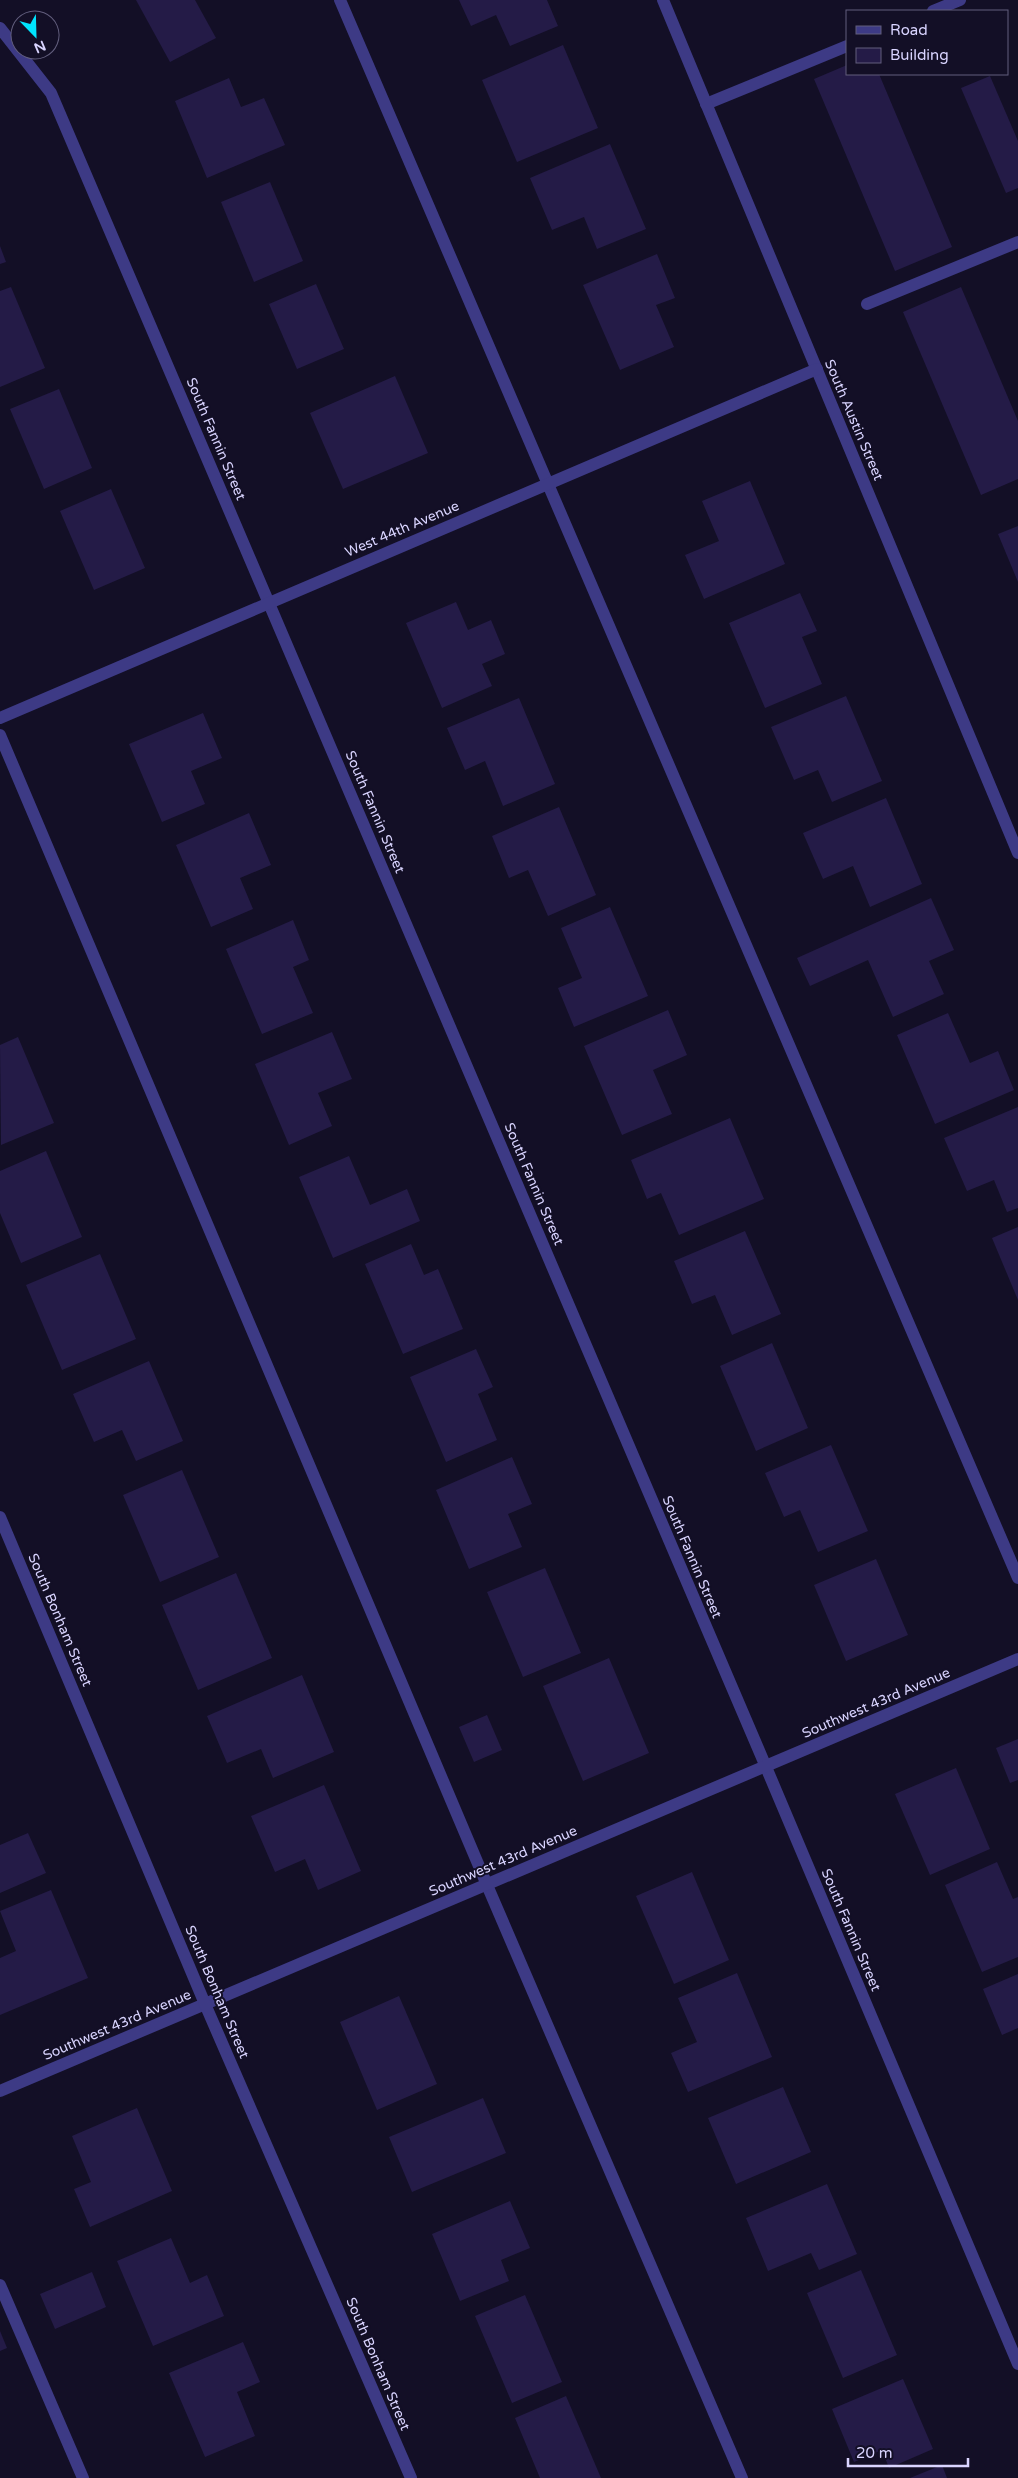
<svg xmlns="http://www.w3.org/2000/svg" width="1018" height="2478" font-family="'Varela Round',sans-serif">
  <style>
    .building { fill: #241b47 }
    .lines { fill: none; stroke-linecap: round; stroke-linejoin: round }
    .service { stroke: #3d3a85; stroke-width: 12 }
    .minor { stroke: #3d3a85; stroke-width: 12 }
    .tertiary { stroke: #3d3a85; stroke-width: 12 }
    .labels { text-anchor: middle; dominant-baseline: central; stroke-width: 4; stroke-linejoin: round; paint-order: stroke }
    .street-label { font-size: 14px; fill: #d9d4ff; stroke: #130f26 }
  </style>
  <rect width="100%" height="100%" fill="#130f26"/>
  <g class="building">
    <path d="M 136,0 L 195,0 L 216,38 L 170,62 Z"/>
    <path d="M 459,0 L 547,0 L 558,26 L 510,46 L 496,15 L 471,26 Z"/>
    <path d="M 563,45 L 598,128 L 517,162 L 482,80 Z"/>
    <path d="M 847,65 L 847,74 L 879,74 L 952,247 L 895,271 L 814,79 Z"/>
    <path d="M 990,76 L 1018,141 L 1018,188 L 1006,193 L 961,88 Z"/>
    <path d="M 229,78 L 241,107 L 264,98 L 285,145 L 207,178 L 175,101 Z"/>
    <path d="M 610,144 L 646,229 L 597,249 L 584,217 L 552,230 L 530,178 Z"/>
    <path d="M 270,182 L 303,261 L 254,282 L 221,202 Z"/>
    <path d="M 0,246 L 6,262 L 0,264 Z"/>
    <path d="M 657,254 L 675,298 L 656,305 L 674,347 L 620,370 L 583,285 Z"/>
    <path d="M 316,284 L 344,349 L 297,369 L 269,304 Z"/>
    <path d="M 11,287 L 45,368 L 0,387 L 0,291 Z"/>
    <path d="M 961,287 L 1018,421 L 1018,479 L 981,495 L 903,312 Z"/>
    <path d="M 395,376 L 428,453 L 343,489 L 310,413 Z"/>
    <path d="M 59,389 L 92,468 L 44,489 L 10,409 Z"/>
    <path d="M 750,481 L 785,564 L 704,599 L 685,555 L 719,541 L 702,501 Z"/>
    <path d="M 111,489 L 145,568 L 94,590 L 60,511 Z"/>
    <path d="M 1018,526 L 1018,582 L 998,534 Z"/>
    <path d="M 800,593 L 817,631 L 802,637 L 822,684 L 765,708 L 729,623 Z"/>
    <path d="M 456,602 L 468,630 L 491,620 L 505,654 L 482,664 L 492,686 L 442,708 L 406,623 Z"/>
    <path d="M 846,696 L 882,781 L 832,802 L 818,770 L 794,780 L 771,727 Z"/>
    <path d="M 519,698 L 555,784 L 503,806 L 485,761 L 465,770 L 447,728 Z"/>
    <path d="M 203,713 L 222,758 L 191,771 L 205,804 L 162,822 L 129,744 Z"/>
    <path d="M 886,798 L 922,884 L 870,907 L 853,866 L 823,879 L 803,833 Z"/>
    <path d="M 559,807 L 596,895 L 548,916 L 528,870 L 509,878 L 492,836 Z"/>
    <path d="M 249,813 L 271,865 L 240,878 L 253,909 L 211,927 L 176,845 Z"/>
    <path d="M 931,898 L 954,950 L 929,961 L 944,994 L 893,1017 L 868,960 L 810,986 L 797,958 Z"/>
    <path d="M 610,907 L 648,996 L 574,1027 L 558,988 L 582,978 L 561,928 Z"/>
    <path d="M 293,920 L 309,960 L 293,967 L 313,1013 L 262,1034 L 226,949 Z"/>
    <path d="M 668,1010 L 687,1055 L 653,1070 L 672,1114 L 622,1135 L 584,1046 Z"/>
    <path d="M 948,1013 L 970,1063 L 998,1051 L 1014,1090 L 935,1124 L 897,1035 Z"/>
    <path d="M 332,1032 L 352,1079 L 318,1093 L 332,1126 L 289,1145 L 255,1064 Z"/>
    <path d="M 18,1037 L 54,1123 L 1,1145 L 0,1045 Z"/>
    <path d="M 1018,1107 L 1018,1208 L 1007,1212 L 994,1180 L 967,1191 L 944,1138 Z"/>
    <path d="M 730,1118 L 764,1199 L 679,1235 L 661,1193 L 647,1199 L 631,1160 Z"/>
    <path d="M 46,1151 L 82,1237 L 21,1263 L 0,1213 L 0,1171 Z"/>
    <path d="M 349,1156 L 370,1205 L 407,1189 L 420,1221 L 333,1258 L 299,1177 Z"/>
    <path d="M 1018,1227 L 1018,1300 L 992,1238 Z"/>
    <path d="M 745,1231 L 781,1314 L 732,1335 L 715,1295 L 692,1304 L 674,1261 Z"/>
    <path d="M 411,1244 L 424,1275 L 438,1269 L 463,1329 L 403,1354 L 365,1264 Z"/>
    <path d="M 100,1254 L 136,1339 L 62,1370 L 26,1285 Z"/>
    <path d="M 772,1343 L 808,1428 L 756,1451 L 720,1366 Z"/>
    <path d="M 476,1349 L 493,1387 L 478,1394 L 497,1440 L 446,1462 L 410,1377 Z"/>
    <path d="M 149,1361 L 183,1441 L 136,1461 L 122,1430 L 94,1442 L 73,1394 Z"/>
    <path d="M 831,1445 L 868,1531 L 818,1552 L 800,1510 L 784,1517 L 765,1473 Z"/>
    <path d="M 512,1457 L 532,1504 L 508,1514 L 522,1547 L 469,1569 L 436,1490 Z"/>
    <path d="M 182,1470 L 219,1557 L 160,1582 L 123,1495 Z"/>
    <path d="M 876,1559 L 908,1635 L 846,1661 L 814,1585 Z"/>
    <path d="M 545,1568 L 581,1653 L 523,1677 L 487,1592 Z"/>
    <path d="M 236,1573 L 272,1658 L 198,1690 L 162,1605 Z"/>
    <path d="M 609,1658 L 649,1753 L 583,1781 L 543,1686 Z"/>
    <path d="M 302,1675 L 334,1752 L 273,1778 L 261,1749 L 227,1763 L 207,1716 Z"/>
    <path d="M 487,1715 L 502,1750 L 474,1762 L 459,1727 Z"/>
    <path d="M 1018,1739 L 1018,1780 L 1010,1783 L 996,1748 Z"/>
    <path d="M 956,1768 L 990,1849 L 930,1875 L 895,1794 Z"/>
    <path d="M 324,1785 L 361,1871 L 318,1890 L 305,1859 L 275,1872 L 251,1816 Z"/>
    <path d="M 28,1833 L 46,1873 L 0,1893 L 0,1845 Z"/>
    <path d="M 997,1862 L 1013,1899 L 1018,1897 L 1018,1957 L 982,1972 L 945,1885 Z"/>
    <path d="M 692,1872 L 729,1960 L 674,1984 L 636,1896 Z"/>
    <path d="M 51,1890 L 88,1978 L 0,2015 L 0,1958 L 16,1951 L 0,1911 Z"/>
    <path d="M 737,1973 L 772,2057 L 688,2092 L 671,2053 L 697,2042 L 678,1998 Z"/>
    <path d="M 1018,1974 L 1018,2028 L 1002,2035 L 983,1989 Z"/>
    <path d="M 399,1996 L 437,2084 L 377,2110 L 340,2022 Z"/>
    <path d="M 783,2087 L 811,2152 L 736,2184 L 708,2118 Z"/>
    <path d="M 483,2098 L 506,2153 L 412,2192 L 389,2137 Z"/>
    <path d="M 137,2108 L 172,2191 L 90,2227 L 74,2189 L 91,2182 L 72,2136 Z"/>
    <path d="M 827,2184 L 857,2254 L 819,2270 L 811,2253 L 768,2271 L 746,2218 Z"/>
    <path d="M 510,2201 L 530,2248 L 501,2260 L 509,2281 L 460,2301 L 432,2234 Z"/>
    <path d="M 171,2238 L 190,2283 L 207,2275 L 224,2316 L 153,2346 L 117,2261 Z"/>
    <path d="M 861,2270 L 897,2355 L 843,2378 L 807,2293 Z"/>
    <path d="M 92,2272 L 106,2307 L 55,2329 L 40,2294 Z"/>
    <path d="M 525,2295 L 562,2382 L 512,2403 L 475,2316 Z"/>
    <path d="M 0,2331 L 7,2348 L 0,2351 Z"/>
    <path d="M 243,2342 L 260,2382 L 237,2392 L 255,2436 L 205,2457 L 169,2373 Z"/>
    <path d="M 903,2379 L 933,2449 L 889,2468 L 882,2450 L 854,2462 L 832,2409 Z"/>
    <path d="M 566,2396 L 601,2478 L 540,2478 L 515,2418 Z"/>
    <path d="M 942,2465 L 947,2478 L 910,2478 Z"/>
  </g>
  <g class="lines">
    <g class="service">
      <path d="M 340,0 L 1018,1578"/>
      <path d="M 933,11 L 960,0"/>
      <path d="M 706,104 L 847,46"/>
      <path d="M 867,304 L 1018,242"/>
      <path d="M 0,735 L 487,1885 L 742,2478"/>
      <path d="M 0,2285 L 83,2478"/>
    </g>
    <g class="minor">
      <path d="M 663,0 L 1018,853"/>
      <path d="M 0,28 L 51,93 L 766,1767 L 1018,2364"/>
      <path d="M 0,718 L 817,369"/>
      <path d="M 0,2091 L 1018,1659"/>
    </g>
    <path class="tertiary" d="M 0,1517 L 205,2004 L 411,2478"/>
  </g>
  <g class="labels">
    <g class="street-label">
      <text transform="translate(854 420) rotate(67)">South Austin Street</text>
      <text transform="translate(216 439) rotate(67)">South Fannin Street</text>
      <text transform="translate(402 529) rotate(-23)">West 44th Avenue</text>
      <text transform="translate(375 812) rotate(67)">South Fannin Street</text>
      <text transform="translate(534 1184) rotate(67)">South Fannin Street</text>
      <text transform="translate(692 1557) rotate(67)">South Fannin Street</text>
      <text transform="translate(60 1620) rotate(67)">South Bonham Street</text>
      <text transform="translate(876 1703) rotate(-23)">Southwest 43rd Avenue</text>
      <text transform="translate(503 1861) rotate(-23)">Southwest 43rd Avenue</text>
      <text transform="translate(851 1930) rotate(67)">South Fannin Street</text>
      <text transform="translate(217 1992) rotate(67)">South Bonham Street</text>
      <text transform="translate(117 2025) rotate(-23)">Southwest 43rd Avenue</text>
      <text transform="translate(378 2364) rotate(67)">South Bonham Street</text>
    </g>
  </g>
  <rect x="846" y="10" width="162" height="65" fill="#130f26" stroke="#625e7d"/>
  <rect x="856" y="26" width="25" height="8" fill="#3d3a85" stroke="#625e7d"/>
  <text x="890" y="35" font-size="15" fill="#d9d4ff">Road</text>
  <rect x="856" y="48" width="25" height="15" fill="#241b47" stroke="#625e7d"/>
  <text x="890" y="60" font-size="15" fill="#d9d4ff">Building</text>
  <g transform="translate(35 35) rotate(157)"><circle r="24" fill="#130f26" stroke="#625e7d"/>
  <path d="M0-4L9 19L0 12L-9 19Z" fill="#00e5ff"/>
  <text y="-8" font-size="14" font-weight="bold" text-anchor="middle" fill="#d9d4ff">N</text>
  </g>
  <path d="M848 2458v8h120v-8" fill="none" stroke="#d9d4ff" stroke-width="2.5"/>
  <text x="856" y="2458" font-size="15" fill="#d9d4ff" stroke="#130f26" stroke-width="4" paint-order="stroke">20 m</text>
</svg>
